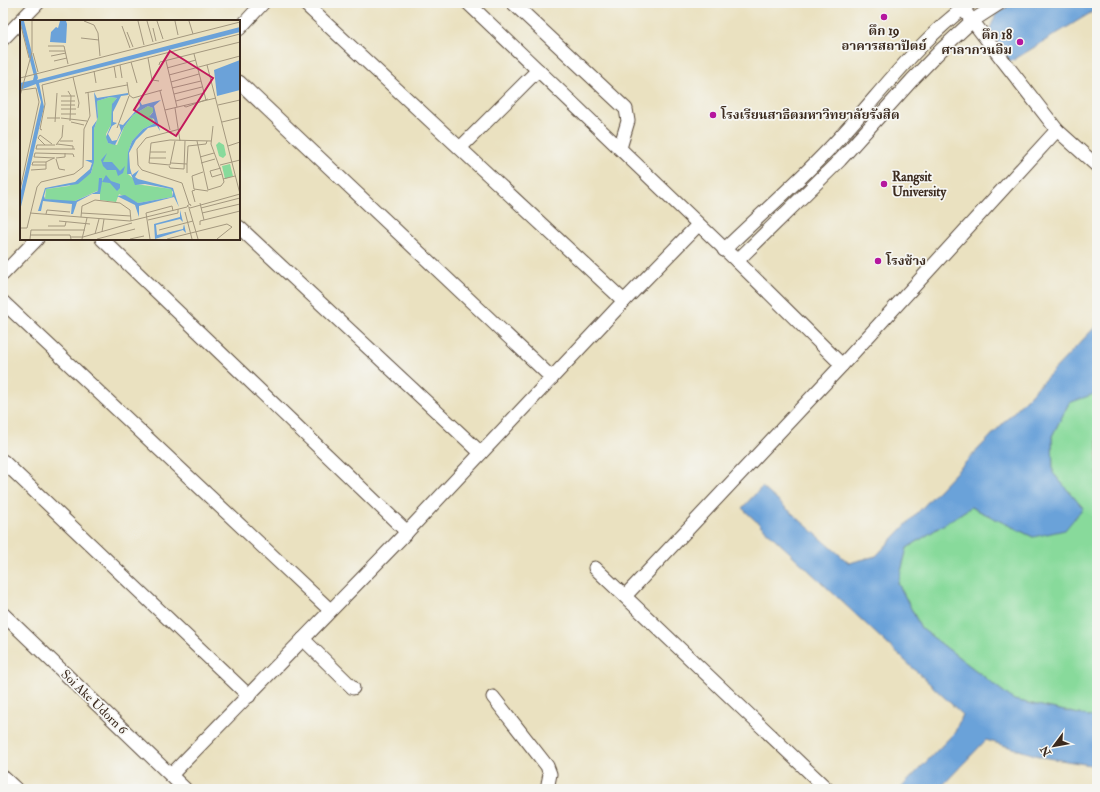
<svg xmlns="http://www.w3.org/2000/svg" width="1100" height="792" font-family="'IM FELL Double Pica','Noto Serif Thai',serif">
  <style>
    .green { fill: #88da9b; stroke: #62825c }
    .water { fill: #6ba2d9; stroke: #53667c }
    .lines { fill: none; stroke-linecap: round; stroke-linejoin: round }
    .street-casing { stroke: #554536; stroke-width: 15 }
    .street { stroke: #fff; stroke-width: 13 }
    .poi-dot { fill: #b5179e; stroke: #f6f6f2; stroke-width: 1.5 }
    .labels { text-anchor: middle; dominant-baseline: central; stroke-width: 3.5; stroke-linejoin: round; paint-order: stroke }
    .poi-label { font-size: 13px; font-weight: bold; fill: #3b2a1e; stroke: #f6f6f2; text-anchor: start }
    .street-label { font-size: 13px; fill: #3b2a1e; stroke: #f6f6f2 }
    .inset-road { fill: none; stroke: #a4987f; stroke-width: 1 }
    .view { fill: #c2185b; fill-opacity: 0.15; stroke: #c2185b; stroke-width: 2 }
    .inset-edge { fill: none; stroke: #3b2a1e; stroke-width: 2 }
  </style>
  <rect width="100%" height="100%" fill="#f6f6f2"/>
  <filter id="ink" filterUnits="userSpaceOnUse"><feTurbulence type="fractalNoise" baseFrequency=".025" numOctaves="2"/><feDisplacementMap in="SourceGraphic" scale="8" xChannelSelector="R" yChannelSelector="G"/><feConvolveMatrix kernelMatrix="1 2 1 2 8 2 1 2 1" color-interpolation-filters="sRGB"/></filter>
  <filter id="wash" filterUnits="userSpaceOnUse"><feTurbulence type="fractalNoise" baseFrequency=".012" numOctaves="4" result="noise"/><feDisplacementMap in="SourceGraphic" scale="16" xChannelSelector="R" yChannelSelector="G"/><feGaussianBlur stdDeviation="0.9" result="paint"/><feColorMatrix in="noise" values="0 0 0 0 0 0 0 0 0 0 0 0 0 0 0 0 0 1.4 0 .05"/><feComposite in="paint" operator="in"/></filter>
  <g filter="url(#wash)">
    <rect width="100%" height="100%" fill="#eae1c0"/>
    <path class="green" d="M 1095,392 L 1097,393 L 1097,718 L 1014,700 L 921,628 L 898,583 L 907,548 L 971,507 L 1033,537 L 1083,508 L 1053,473 L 1052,436 L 1069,403 Z"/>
    <g class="water">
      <path d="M 1013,3 L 1097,3 L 1097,9 L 1010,62 L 989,31 L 996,14 Z"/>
      <path d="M 1097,325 L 1097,393 L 1069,403 L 1052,436 L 1053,473 L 1083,508 L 1065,530 L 1033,537 L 971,507 L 907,548 L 898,583 L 921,628 L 1014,700 L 1097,718 L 1097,766 L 1042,757 L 986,740 L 939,789 L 900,789 L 955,732 L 962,714 L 742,508 L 762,487 L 849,563 L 876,556 Z"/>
    </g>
  </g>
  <g filter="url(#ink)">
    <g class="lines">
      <defs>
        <g id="street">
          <path d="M 304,3 L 624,301"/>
          <path d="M 468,3 L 737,261 L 842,365"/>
          <path d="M 513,3 L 626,109 L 628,121 L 620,148"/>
          <path d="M 967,14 L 1057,130 L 1097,166"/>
          <path d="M 239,29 L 263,3"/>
          <path d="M 3,39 L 38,3"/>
          <path d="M 239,82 L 552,378"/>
          <path d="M 460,148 L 538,70"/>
          <path d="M 239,227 L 481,453"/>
          <path d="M 102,239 L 407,532"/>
          <path d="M 724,250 C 759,216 796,184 829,149 C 877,99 913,45 970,3"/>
          <path d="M 737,261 L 840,160 L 912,80 L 941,50 L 972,21 L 1000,3"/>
          <path d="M 3,274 L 37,239"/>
          <path d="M 3,302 L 330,610"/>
          <path d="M 3,461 L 249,696"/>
          <path d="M 595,568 L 827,789"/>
          <path d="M 625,596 L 842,365 L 1057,130"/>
          <path d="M 3,614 L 185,789"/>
          <path d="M 303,639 L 353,688"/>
          <path d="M 493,697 L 547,766 L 550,774 L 547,789"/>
          <path d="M 171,775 L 407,532 L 624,301 L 698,225"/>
          <path d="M 3,777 L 16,789"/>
        </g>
      </defs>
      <use href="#street" class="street-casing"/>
      <use href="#street" class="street"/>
    </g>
  </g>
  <g class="poi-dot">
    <circle cx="884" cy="17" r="4"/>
    <circle cx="1020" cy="42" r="4"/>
    <circle cx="713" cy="115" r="4"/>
    <circle cx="884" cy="184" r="4"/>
    <circle cx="878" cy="261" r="4"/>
  </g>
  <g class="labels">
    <g class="poi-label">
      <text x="884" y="31" text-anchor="middle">ตึก 19<tspan x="884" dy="15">อาคารสถาปัตย์</tspan></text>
      <text x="1012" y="35" text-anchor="end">ตึก 18<tspan x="1012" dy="15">ศาลากวนอิม</tspan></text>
      <text x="721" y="115">โรงเรียนสาธิตมหาวิทยาลัยรังสิต</text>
      <text x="892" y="177">Rangsit<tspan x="892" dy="15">University</tspan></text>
      <text x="886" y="261">โรงช้าง</text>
    </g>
    <g class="street-label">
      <text transform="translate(94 702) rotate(44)">Soi Ake Udorn 6</text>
    </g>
  </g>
  <g transform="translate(20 20)">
    <rect width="220" height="220" fill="#eae1c0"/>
    <path d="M 90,77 L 97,78 L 93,83 L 91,105 L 86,114 L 88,123 L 97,125 L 104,107 L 113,95 L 128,86 L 133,88 L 133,92 L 130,95 L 135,103 L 123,109 L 112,121 L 108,132 L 108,154 L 115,160 L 115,164 L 152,169 L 152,177 L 118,183 L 99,174 L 96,182 L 80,180 L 80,172 L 77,171 L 55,181 L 45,182 L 25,179 L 26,169 L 49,166 L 71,153 L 73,146 L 74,109 L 78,97 L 77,81 ZM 199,122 L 204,125 L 206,135 L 203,138 L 199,136 L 196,125 ZM 210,144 L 213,156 L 205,159 L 202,146 Z" fill="#88da9b"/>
    <path d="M 0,1 L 4,1 L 18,58 L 17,60 L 220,7 L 220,12 L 19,63 L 24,87 L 0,191 L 0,175 L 21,82 L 16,64 L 0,70 L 0,63 L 13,60 L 14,56 ZM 40,1 L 46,1 L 47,4 L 46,23 L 30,22 L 31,12 L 36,7 L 38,8 ZM 220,40 L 220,70 L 197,76 L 194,50 ZM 74,72 L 77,78 L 108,73 L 108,75 L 101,76 L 93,92 L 93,102 L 97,103 L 92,106 L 88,114 L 92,121 L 97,120 L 101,111 L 99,104 L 103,105 L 120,86 L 118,78 L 122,85 L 141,80 L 134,86 L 140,111 L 137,106 L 128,108 L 116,120 L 109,133 L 110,148 L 112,155 L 119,150 L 115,157 L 118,159 L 153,168 L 159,187 L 154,177 L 119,186 L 119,197 L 115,185 L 97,176 L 105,175 L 118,183 L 152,177 L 153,172 L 151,169 L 125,164 L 115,165 L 111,154 L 107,154 L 108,132 L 112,121 L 123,109 L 135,103 L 134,99 L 129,97 L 133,92 L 133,88 L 128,86 L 113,95 L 104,107 L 95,125 L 88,123 L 86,117 L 91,105 L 92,84 L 97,78 L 90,77 L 77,81 L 78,97 L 74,109 L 74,142 L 71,153 L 58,164 L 26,169 L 24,176 L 25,179 L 55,181 L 78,171 L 79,158 L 82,158 L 82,162 L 86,155 L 91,161 L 100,164 L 100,168 L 97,171 L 90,163 L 82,162 L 80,174 L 72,174 L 57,182 L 53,194 L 51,194 L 52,184 L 23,181 L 21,191 L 18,191 L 25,168 L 55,162 L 70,149 L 72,143 L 65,140 L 72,140 L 72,107 L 77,100 ZM 87,133 L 83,142 L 92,142 L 100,151 L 105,146 L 103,153 L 98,156 L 96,150 L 87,150 L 83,146 L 81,140 ZM 160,190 L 163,202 L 160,199 L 136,205 L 137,215 L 163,209 L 164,204 L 166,213 L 163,210 L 135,219 L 134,204 L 160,197 Z" fill="#6ba2d9"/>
    <path class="inset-road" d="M 64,1 L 74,5 L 78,13 L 80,36M 118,1 L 124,25M 127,1 L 133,22M 137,1 L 143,19M 155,1 L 158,15M 169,1 L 173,14M 0,2 L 9,38M 102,6 L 110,28M 133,8 L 136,21M 107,12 L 113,27M 61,18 L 79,20M 28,26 L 44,26 L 48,44M 29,31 L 45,31M 13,33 L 18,52M 174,34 L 186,80M 31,36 L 46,33M 128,38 L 132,60 L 139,61M 34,41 L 47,38M 146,41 L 157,87M 111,42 L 117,63M 100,45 L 102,58M 139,45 L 140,42 L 220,22M 187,45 L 220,174M 94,46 L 96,58M 147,48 L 176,40M 74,51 L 76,63M 149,55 L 220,36M 53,57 L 59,83 L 58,88M 0,58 L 220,2M 107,62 L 109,75 L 113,78 L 142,70M 151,62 L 179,54M 152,68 L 181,61M 48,71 L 51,76 L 50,101M 140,71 L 150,110M 65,73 L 107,65M 154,74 L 182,67M 0,76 L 12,32 L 12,1M 41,76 L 55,76M 41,81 L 55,81M 156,81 L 184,73M 41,85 L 55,85M 198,85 L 220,80M 164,86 L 166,87 L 188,79M 155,88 L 160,121M 41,89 L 56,89M 145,90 L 196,78M 41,94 L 56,94M 27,98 L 40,98M 41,98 L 67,101M 35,102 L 37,73M 51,102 L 64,105M 202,102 L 219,98M 97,108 L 109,76M 160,109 L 126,118 L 117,129 L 118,145 L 122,150 L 162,163 L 169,184M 22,110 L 20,109 L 25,84 L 22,65 L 220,14M 40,121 L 53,121M 155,121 L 150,145 L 129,143 L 131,123 L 150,120 L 191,121M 177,121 L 188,170 L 201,166 L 204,162 L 202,154 L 191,124 L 193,106M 37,124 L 53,126 L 53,129M 25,125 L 18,118 L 20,115 L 32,124M 35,125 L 17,125 L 16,129 L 55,129M 36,125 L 42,117 L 43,105M 208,126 L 220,122M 130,132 L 146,132M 180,137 L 194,133M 35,138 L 14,137 L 15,133 L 53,134 L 54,137M 36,138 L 45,137 L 45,133M 129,138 L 146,138M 36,139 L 39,149 L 45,150M 26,142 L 13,142 L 12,145 L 26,145M 151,143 L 167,144 L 167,153M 181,143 L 195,139M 167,144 L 168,126 L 186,124 L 187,121M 200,145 L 220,140M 149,146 L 150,148 L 164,149 L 165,121M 201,148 L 190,151 L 192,157 L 202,154M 11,150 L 26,149 L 26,142 L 34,138M 183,152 L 172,156 L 174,169 L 188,171M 203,159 L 215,156M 0,170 L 19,82 L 16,68 L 2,70M 175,182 L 172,171 L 175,170M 180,183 L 184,200M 171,186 L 170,184 L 167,186 L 170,188 L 220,174M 169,188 L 178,219M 181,188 L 220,178M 165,192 L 172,219M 10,193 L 110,201 L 167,187M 61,193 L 111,196M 182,193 L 220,184M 26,194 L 27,190 L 50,192M 61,197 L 62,186 L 75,180 L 100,183 L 110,190 L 111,201M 128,200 L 158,193 L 158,189M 39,201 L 70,204M 180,205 L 180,201 L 220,191M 28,206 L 45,206 L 46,202M 0,208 L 7,208 L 17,167 L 21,162 L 54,154 L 63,147 L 64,109 L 70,96 L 68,72M 139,210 L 173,201M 82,212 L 84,199M 75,214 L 79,199M 10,215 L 50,215 L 51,219M 51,217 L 63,217 L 112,203M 10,219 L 11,210 L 65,210M 62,219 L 67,198M 77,219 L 115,209M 110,219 L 124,216M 130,219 L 126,193 L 152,186 L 153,191M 147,219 L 207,204 L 212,207 L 197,219"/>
    <path class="view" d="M 150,31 L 193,58 L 156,116 L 114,90 Z"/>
    <rect width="220" height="220" class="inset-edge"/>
  </g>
  <rect width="1100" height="792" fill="none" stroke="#f6f6f2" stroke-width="16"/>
  <g transform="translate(1054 746) rotate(238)" stroke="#f6f6f2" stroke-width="3" paint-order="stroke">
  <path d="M0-3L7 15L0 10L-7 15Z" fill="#3b2a1e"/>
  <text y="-6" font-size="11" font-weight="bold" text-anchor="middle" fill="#3b2a1e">N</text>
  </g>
</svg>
